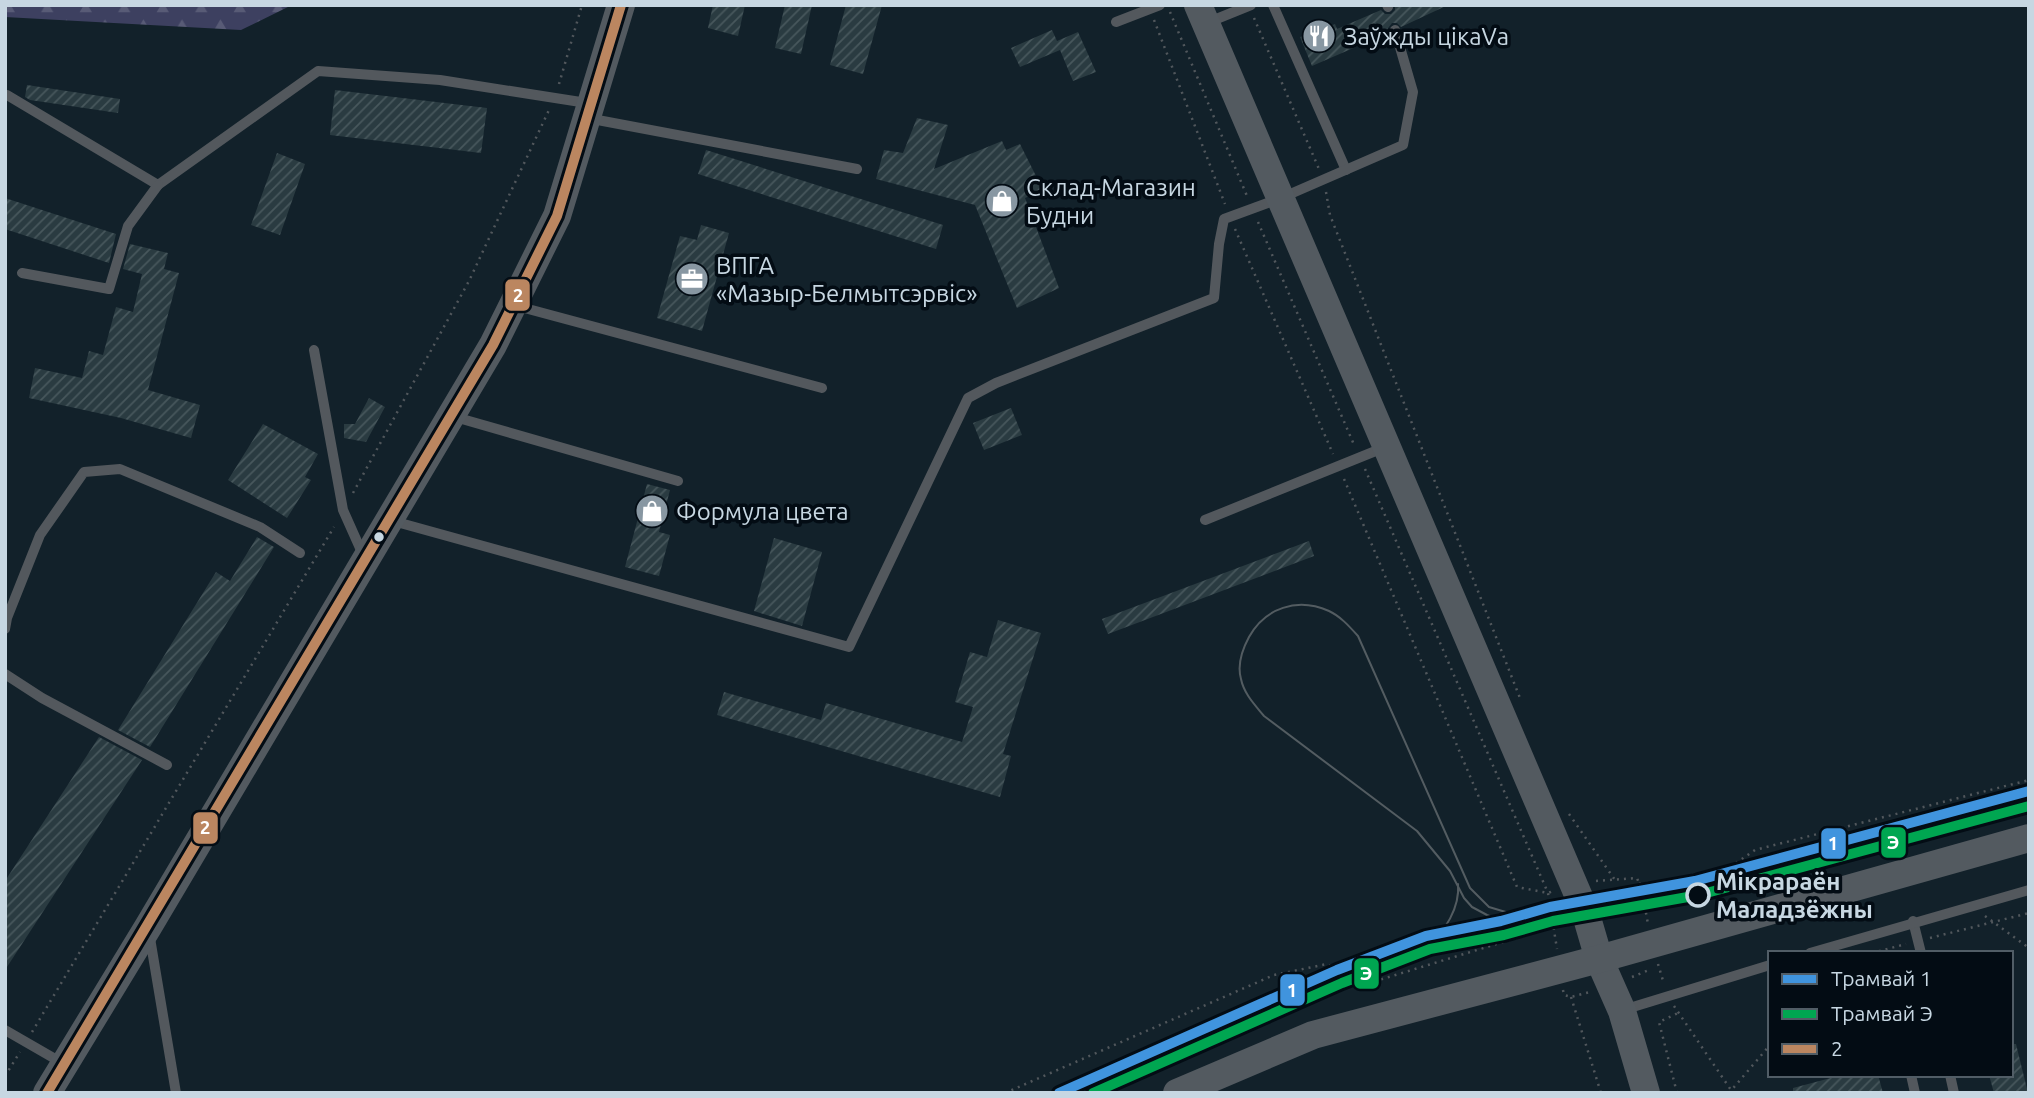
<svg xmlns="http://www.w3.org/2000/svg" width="2034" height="1098" font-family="Ubuntu,sans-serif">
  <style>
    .forest { fill: url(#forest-firs) }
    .building { fill: url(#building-hatch) }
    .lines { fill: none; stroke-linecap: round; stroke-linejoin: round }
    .path { stroke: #51575c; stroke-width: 2.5; stroke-dasharray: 2 5; stroke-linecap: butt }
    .lane { stroke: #53585d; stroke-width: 10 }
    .secondary { stroke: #535a60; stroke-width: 28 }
    .tram { stroke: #535c61; stroke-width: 2 }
    .bus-1-casing { stroke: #030c14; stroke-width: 16 }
    .bus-1 { stroke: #bb8660; stroke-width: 10 }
    .tram-1-casing { stroke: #030c14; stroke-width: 16 }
    .tram-2-casing { stroke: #030c14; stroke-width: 16 }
    .tram-1 { stroke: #4094de; stroke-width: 10 }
    .tram-2 { stroke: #00a651; stroke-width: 10 }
    .bus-dot { fill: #c7d7e2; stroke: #030c14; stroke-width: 2.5 }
    .stop-dot { fill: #030c14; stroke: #c7d7e2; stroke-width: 3.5 }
    .labels { text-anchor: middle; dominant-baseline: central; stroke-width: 7; stroke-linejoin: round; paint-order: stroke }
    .poi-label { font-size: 24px; fill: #c7d7e2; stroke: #030c14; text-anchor: start }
    .stop-label { font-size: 24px; font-weight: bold; fill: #c7d7e2; stroke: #030c14; text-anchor: start }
    .line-badge { stroke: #030c14; stroke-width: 2.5 }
    .badge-label { font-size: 19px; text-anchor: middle; font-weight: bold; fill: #fff }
  </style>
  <defs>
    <pattern id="forest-firs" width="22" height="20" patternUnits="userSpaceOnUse" patternTransform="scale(1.75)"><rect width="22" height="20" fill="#3d4060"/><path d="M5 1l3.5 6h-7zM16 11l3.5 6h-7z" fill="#585b76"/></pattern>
    <pattern id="building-hatch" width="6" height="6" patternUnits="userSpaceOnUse" patternTransform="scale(1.75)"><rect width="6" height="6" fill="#2a3b41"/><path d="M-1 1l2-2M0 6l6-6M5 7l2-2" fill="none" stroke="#47575c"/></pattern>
  </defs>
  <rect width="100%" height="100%" fill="#12212a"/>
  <path class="forest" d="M 5,5 L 292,5 L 241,30 L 5,17 Z"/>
  <g class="building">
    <path d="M 713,5 L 745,5 L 738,36 L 708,28 Z"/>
    <path d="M 785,5 L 812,5 L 801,54 L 775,48 Z"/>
    <path d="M 846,5 L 882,5 L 863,74 L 830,65 Z"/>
    <path d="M 1395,5 L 1448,5 L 1401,27 L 1397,23 L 1392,23 L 1388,28 L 1388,33 L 1312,66 L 1300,37 L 1335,24 L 1337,29 L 1381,10 L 1385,14 L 1391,14 L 1395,10 Z"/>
    <path d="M 1052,30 L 1057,41 L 1078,32 L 1096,72 L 1073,81 L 1060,50 L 1020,67 L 1011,48 Z"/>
    <path d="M 27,85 L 120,99 L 118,113 L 30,100 L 25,97 Z"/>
    <path d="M 335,90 L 487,108 L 481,153 L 330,135 Z"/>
    <path d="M 917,118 L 948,125 L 934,169 L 1002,141 L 1006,150 L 1020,144 L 1043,190 L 1025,198 L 1059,288 L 1017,308 L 975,205 L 876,179 L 884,150 L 903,153 Z"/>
    <path d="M 706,150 L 943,225 L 936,249 L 698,174 Z"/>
    <path d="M 277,153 L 305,164 L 280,235 L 251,225 Z"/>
    <path d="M 5,198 L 116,234 L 109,263 L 5,229 Z"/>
    <path d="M 701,225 L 729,233 L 702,331 L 657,318 L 680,236 L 697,240 Z"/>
    <path d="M 130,244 L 168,253 L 164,269 L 179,273 L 148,390 L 200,405 L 191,438 L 121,418 L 29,398 L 35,368 L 82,378 L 89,351 L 103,355 L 116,307 L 133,312 L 142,274 L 123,269 Z"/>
    <path d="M 369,398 L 385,407 L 366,442 L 344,438 L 344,424 L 355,424 Z"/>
    <path d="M 1011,408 L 1022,435 L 984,450 L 973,423 Z"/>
    <path d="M 263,424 L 318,454 L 305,477 L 311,480 L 287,518 L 228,480 Z"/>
    <path d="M 647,484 L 670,490 L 659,532 L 670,535 L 659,576 L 625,567 Z"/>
    <path d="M 257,537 L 274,547 L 150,747 L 118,730 L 216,572 L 230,581 Z"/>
    <path d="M 774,538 L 822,552 L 802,626 L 754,611 Z"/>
    <path d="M 1309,541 L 1314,556 L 1108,634 L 1102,619 Z"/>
    <path d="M 998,620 L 1041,633 L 1003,754 L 1011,756 L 1000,797 L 717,715 L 724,692 L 821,720 L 826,703 L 962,742 L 973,707 L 955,702 L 970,652 L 987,657 Z"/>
    <path d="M 99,737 L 142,760 L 5,970 L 5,881 Z"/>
    <path d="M 2011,1044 L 2016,1044 L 2028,1093 L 1994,1093 L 1989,1075 L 2011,1075 Z"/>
    <path d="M 1842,1075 L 1878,1075 L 1883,1093 L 1793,1093 L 1793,1088 Z"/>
  </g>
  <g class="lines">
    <g class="path">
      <path d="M 1170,12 L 1247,196"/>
      <path d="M 1254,18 L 1319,169"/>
      <path d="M 1154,20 L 1225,204"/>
      <path d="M 559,84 L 582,5"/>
      <path d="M 1326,192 L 1330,215 L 1520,698"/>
      <path d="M 1258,222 L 1355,447"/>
      <path d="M 1235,229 L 1333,454"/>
      <path d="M 1365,469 L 1548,893 L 1557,949"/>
      <path d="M 1344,479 L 1517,887 L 1548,893 L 1553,891"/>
      <path d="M 353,493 L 469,281 L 549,110"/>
      <path d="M 1569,814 L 1615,880"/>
      <path d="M 1736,863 L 1755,850 L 2029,780"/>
      <path d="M 1694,873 L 1695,881"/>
      <path d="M 1596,881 L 1637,878 L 1642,891 L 1648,924"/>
      <path d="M 1639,884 L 1648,883"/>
      <path d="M 1697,890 L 1698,897"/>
      <path d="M 1645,909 L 1653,907"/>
      <path d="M 1985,916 L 2029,948"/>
      <path d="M 1930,938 L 2029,913"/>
      <path d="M 1872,953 L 1906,944"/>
      <path d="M 1658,964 L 1664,984"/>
      <path d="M 1632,977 L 1649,970"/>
      <path d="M 1563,990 L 1564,995 L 1571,997 L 1590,992"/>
      <path d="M 1571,997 L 1601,1093"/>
      <path d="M 1674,1006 L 1733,1093"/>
      <path d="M 32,1032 L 334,527"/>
      <path d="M 5,1076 L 20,1052"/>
      <path d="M 1005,1093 L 1274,975 L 1327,964 L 1337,970 L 1353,988 L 1552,927"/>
      <path d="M 1677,1093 L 1659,1022 L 1678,1013"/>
      <path d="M 1729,1093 L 1770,1045"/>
    </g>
    <g class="lane">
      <path d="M 1273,5 L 1346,170"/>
      <path d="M 1387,5 L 1388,7"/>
      <path d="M 1116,22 L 1160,5"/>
      <path d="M 1209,22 L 1251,5"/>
      <path d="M 7,95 L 158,185 L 318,71 L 440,80 L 587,103"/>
      <path d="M 587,118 L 857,169"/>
      <path d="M 22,273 L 109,289 L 128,226 L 158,185"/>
      <path d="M 517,306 L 822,388"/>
      <path d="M 314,350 L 343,510 L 364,557"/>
      <path d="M 455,417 L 678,481"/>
      <path d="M 1205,520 L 1383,448"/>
      <path d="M 393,521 L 849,647 L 968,398 L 996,383 L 1214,298 L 1219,244 L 1224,219 L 1281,198 L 1403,145 L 1413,92 L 1395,30"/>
      <path d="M 5,629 L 7,618 L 40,535 L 84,472 L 120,469 L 260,527 L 300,553"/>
      <path d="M 5,674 L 42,698 L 167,765"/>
      <path d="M 1913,921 L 1921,953"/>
      <path d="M 150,938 L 176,1093"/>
      <path d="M 1810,953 L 2029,890"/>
      <path d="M 1623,1010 L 1770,965"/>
      <path d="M 5,1030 L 64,1064"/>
      <path d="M 1911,1075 L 1915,1093"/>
      <path d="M 1950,1075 L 1954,1093"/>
    </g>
    <g class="secondary">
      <path d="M 1198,5 L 1585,911 L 1599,959 L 1622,1011 L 1646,1093"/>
      <path d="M 47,1093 L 148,927 L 493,345 L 557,216 L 621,5"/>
      <path d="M 1177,1093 L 1313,1035 L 1599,959 L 2029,838"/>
    </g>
    <g class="tram">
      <path d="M 1518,927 L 1487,915 L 1472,907 L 1464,898 L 1450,871 L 1417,831 L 1264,716 C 1255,705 1244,694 1241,679 C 1237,665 1242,650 1249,637 C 1265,608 1297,597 1329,611 C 1340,616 1349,626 1358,636 L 1470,888 L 1489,907 L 1519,916"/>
      <path d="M 1428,946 C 1445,931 1460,908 1458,884"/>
    </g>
    <defs>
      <path id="bus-1" d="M 47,1093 L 493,345 L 557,216 L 621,5"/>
    </defs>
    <use href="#bus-1" class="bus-1-casing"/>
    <use href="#bus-1" class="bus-1"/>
    <defs>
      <path id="tram-1" d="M 1059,1093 L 1337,970 L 1426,936 L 1501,921 L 1550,907 L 1695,881 L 2029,791"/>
      <path id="tram-2" d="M 1093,1093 L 1342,983 L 1430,949 L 1504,935 L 1553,921 L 1699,895 L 2029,806"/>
    </defs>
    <use href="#tram-1" class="tram-1-casing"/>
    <use href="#tram-2" class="tram-2-casing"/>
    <use href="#tram-1" class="tram-1"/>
    <use href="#tram-2" class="tram-2"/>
  </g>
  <defs>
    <symbol id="restaurant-disc" viewBox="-11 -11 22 22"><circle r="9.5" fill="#8897a2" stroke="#030c14"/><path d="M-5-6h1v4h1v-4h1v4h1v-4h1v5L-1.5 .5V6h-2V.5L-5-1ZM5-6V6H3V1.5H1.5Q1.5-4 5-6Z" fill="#fff"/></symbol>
    <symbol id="shop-disc" viewBox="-11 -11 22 22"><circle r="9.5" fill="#8897a2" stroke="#030c14"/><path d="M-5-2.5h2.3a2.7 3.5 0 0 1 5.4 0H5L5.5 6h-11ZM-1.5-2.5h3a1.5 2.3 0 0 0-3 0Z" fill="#fff"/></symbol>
    <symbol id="office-disc" viewBox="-11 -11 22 22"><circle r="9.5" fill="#8897a2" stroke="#030c14"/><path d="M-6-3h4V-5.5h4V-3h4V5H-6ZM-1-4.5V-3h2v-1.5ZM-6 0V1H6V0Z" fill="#fff"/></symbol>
  </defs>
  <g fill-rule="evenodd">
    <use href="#restaurant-disc" x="1300" y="17" width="38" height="38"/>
    <use href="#shop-disc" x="983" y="182" width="38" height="38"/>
    <use href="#office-disc" x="673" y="260" width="38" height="38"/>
    <use href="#shop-disc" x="633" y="492" width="38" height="38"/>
  </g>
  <circle class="bus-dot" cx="379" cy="537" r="6"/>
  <circle class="stop-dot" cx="1698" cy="895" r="11"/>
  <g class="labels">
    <g class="poi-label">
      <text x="1344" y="36">Заўжды цікаVа</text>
      <text x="1026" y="187">Склад-Магазин<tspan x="1026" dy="28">Будни</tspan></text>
      <text x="716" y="265">ВПГА<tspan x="716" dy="28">«Мазыр-Белмытсэрвіс»</tspan></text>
      <text x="676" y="511">Формула цвета</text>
    </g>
    <g class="stop-label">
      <text x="1716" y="881">Мікрараён<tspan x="1716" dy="28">Маладзёжны</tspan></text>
    </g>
  </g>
  <g class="line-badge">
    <rect x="504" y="278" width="27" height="34" rx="7" fill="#bb8660"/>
    <rect x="192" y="811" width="27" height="34" rx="7" fill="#bb8660"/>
    <rect x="1880" y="826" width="27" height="33" rx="7" fill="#00a651"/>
    <rect x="1820" y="827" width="27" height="33" rx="7" fill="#4094de"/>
    <rect x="1353" y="957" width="27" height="33" rx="7" fill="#00a651"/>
    <rect x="1279" y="973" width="27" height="34" rx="7" fill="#4094de"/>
  </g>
  <g class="badge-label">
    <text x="518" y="302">2</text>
    <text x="205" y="834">2</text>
    <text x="1893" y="849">Э</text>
    <text x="1833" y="850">1</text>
    <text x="1366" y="980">Э</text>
    <text x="1292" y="997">1</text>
  </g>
  <rect width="2034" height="1098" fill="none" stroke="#c7d7e2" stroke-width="14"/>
  <rect x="1768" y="951" width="245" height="126" fill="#030c14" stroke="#515d66" stroke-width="2"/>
  <rect x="1782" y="974" width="35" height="10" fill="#4094de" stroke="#515d66" stroke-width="2"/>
  <text x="1831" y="986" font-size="21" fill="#c7d7e2">Трамвай 1</text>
  <rect x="1782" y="1009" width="35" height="10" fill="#00a651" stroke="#515d66" stroke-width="2"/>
  <text x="1831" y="1021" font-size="21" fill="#c7d7e2">Трамвай Э</text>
  <rect x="1782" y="1044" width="35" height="10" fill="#bb8660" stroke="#515d66" stroke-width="2"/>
  <text x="1831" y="1056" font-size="21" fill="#c7d7e2">2</text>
</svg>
